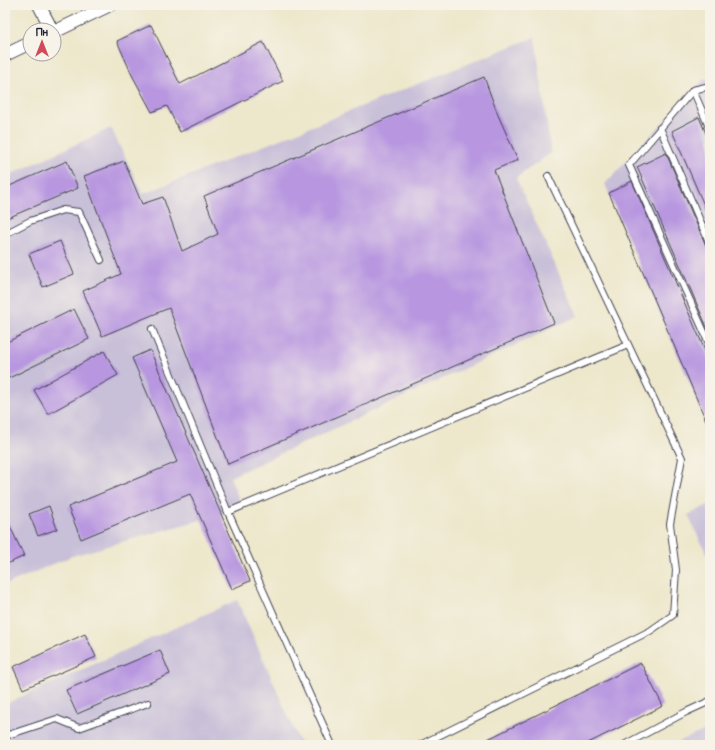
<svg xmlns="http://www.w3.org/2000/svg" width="715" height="750" font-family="Pangolin,sans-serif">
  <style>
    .industrial { fill: #c8bfd8 }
    .building { fill: #b897e0 }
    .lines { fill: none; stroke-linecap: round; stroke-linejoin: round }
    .service-casing { stroke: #404051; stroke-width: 8 }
    .minor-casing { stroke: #404051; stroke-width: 14 }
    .service { stroke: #fff; stroke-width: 6 }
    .minor { stroke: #fff; stroke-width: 12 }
  </style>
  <rect width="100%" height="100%" fill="#f7f3e8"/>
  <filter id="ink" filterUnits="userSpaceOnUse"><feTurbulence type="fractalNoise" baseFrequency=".025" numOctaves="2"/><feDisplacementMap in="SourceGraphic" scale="8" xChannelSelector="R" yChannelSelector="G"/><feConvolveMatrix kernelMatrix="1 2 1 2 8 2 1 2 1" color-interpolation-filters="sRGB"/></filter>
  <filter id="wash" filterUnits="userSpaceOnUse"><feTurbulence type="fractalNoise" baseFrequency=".012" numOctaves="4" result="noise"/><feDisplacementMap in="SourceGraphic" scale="16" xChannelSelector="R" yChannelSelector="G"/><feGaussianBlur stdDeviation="0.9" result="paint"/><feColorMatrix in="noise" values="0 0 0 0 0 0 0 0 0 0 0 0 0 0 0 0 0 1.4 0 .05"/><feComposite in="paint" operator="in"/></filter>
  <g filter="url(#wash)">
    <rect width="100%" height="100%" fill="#ede7cb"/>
    <g class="industrial">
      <path d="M 535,37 L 551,153 L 516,178 L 578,316 L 230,477 L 243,508 L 72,556 L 5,585 L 5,177 L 111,128 L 143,194 Z"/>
      <path d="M 710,78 L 710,429 L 605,184 L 704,79 Z"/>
      <path d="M 710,504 L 710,561 L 688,515 Z"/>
      <path d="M 237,600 L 301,745 L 5,745 L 5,704 Z"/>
      <path d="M 710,728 L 710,745 L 671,745 Z"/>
    </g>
    <g id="blocks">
      <g class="building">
        <path d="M 151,25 L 180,84 L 263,42 L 283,81 L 180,132 L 167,106 L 152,112 L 132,75 L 117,41 Z"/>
        <path d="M 484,77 L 498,115 L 518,160 L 494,170 L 554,323 L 228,464 L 169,308 L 102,336 L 83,291 L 121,274 L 84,176 L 124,161 L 142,204 L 163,197 L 182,251 L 218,234 L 204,196 Z"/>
        <path d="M 5,95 L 9,102 L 5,104 Z"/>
        <path d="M 699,117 L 710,143 L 710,219 L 672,131 Z"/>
        <path d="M 666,153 L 710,255 L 710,334 L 637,167 Z"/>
        <path d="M 67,161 L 78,188 L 5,219 L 5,188 Z"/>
        <path d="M 632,181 L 710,362 L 710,430 L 609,193 Z"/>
        <path d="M 60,241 L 74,274 L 43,287 L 29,254 Z"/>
        <path d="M 74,309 L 89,339 L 9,378 L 5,370 L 5,343 Z"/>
        <path d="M 150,350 L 250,581 L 232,589 L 190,494 L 81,539 L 68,507 L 177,462 L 132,358 Z"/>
        <path d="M 104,351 L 118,375 L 48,414 L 34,390 Z"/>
        <path d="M 49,506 L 57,529 L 38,536 L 29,514 Z"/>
        <path d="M 8,522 L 24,556 L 5,565 L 5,524 Z"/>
        <path d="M 85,634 L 96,657 L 23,689 L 13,667 Z"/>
        <path d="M 160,650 L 170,674 L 77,714 L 66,690 Z"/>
        <path d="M 641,663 L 663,706 L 584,745 L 476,745 Z"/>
      </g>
    </g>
  </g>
  <g filter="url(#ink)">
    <use href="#blocks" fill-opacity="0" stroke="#404051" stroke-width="1"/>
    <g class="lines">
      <defs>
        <g id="service">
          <path d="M 710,86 L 693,90 L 629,165 L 710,345"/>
          <path d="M 693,90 L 710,129"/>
          <path d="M 660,128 L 710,244"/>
          <path d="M 5,234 L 30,221 L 63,210 L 79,212 L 101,260"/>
          <path d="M 152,329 L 228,512 L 332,745"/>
          <path d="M 228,512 L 628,345"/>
          <path d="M 5,736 L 57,719 L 79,728 L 148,703"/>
          <path d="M 420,745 L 650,631 L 673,615 L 676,570 L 670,524 L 682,458 L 548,176"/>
          <path d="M 624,745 L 686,712 L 710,701"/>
        </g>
        <g id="minor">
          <path d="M 39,5 L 52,30"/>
          <path d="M 54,32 L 110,5"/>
          <path d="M 5,55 L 30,43"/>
        </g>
      </defs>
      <use href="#service" class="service-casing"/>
      <use href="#minor" class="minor-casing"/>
      <use href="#service" class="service"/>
      <use href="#minor" class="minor"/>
    </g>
  </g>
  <rect width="715" height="750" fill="none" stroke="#f7f3e8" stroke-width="20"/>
  <g transform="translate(42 42)"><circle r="19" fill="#f7f3e8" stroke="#a29fa3"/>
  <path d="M0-3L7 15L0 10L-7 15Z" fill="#d1495b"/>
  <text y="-6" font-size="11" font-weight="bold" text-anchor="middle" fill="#22223b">Пн</text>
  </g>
</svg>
